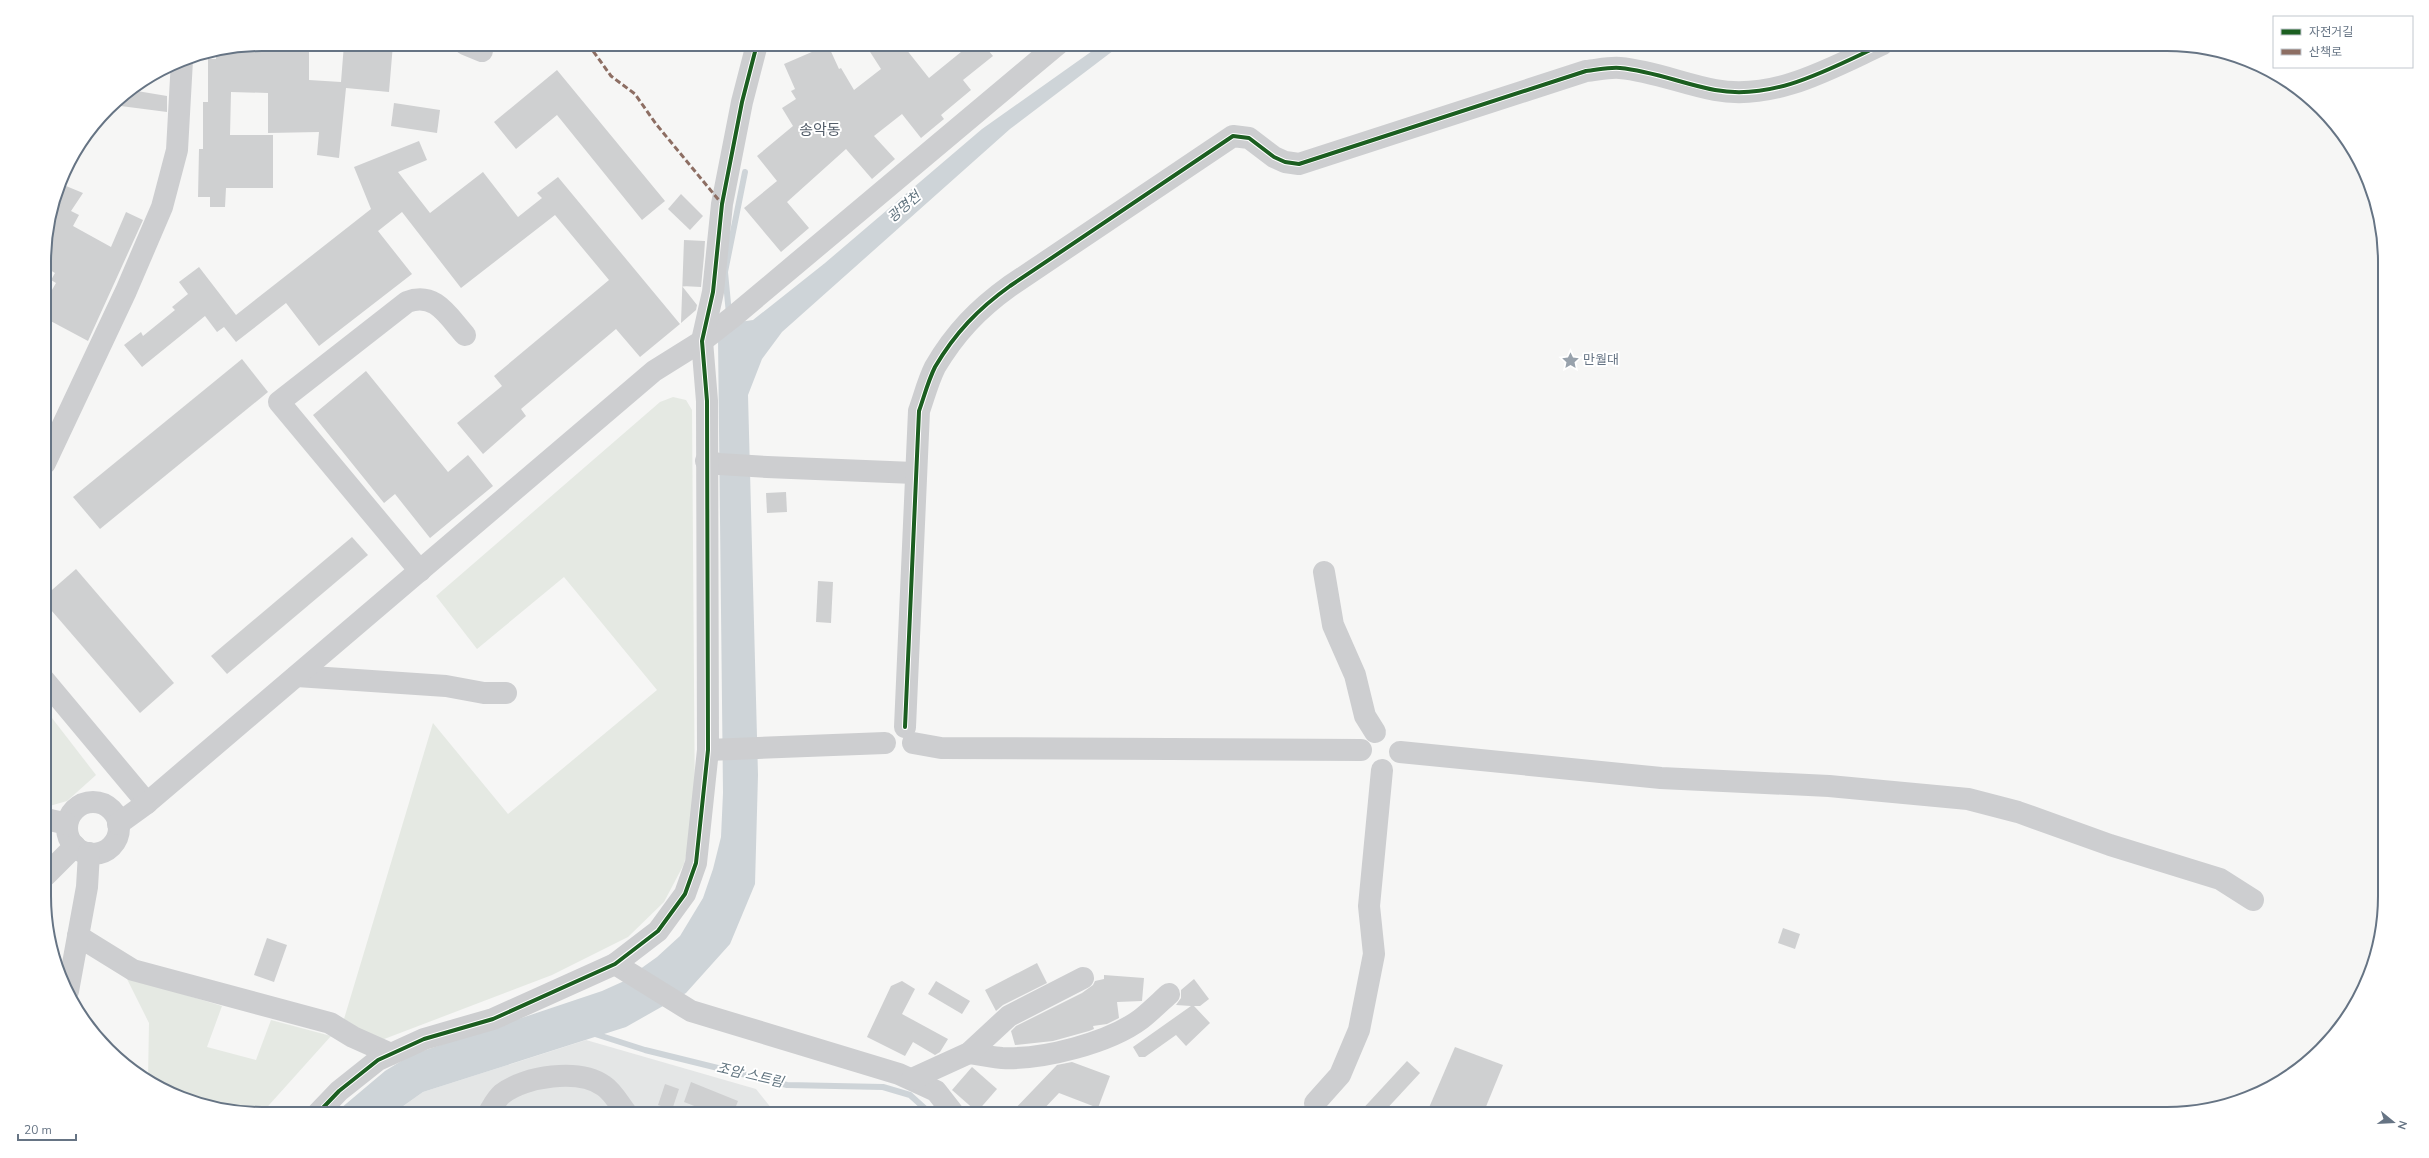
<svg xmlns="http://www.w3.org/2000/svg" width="2429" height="1158" font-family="'Nunito Sans','Noto Sans KR',sans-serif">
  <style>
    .built { fill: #e4e6e6 }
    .green { fill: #e5e9e3 }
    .water { fill: #ced4d8 }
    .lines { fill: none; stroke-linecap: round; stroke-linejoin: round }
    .stream { stroke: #ced4d8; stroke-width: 6 }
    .building { fill: #cfd0d1 }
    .minor { stroke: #cdced0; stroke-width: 22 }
    .quiet { stroke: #8d6e63; stroke-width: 3; stroke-dasharray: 6 3; stroke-linecap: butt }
    .cycleway-casing { stroke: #fff; stroke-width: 6 }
    .cycleway { stroke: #1b5e20; stroke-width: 4 }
    .labels { text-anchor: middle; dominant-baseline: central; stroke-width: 4; stroke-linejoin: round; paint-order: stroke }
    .poi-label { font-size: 13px; fill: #667484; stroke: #fff; text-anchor: start }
    .water-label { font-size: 14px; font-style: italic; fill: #627580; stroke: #fff }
    .quarter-label { font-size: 15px; fill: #545e6a; stroke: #fff }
    .rim { fill: none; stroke: #667484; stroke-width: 2 }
  </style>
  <rect width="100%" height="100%" fill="#f6f6f5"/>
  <path class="built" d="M 586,1040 L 756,1089 L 776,1114 L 392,1114 L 423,1092 Z"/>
  <g class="green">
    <path d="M 673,397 L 686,400 L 692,410 L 695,817 L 684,864 L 664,902 L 628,937 L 552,975 L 379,1041 L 344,1019 L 433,723 L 508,814 L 657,690 L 564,577 L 477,649 L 436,596 L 660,402 Z"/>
    <path d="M 45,709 L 96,775 L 67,801 L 46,807 Z"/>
    <path d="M 126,977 L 222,1006 L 207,1047 L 256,1060 L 271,1020 L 331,1036 L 261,1114 L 178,1097 L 148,1079 L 149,1023 Z"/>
  </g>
  <path class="water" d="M 1102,44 L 1122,44 L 1010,129 L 782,332 L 762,359 L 748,395 L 758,775 L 755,884 L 730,944 L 686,993 L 626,1027 L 423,1092 L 392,1114 L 334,1114 L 385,1071 L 411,1055 L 602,991 L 622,982 L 657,957 L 680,936 L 703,898 L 713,869 L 721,837 L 723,793 L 718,338 L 739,322 L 753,320 L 825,263 L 982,129 Z"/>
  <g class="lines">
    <g class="stream">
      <path d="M 729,314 L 725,272 L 745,172"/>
      <path d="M 592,1033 L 645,1050 L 787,1085 L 883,1087 L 910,1095 L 931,1114"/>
    </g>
  </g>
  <g class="building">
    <path d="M 262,44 L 309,44 L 309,80 L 341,82 L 344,44 L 393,44 L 389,92 L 346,88 L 339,158 L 317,155 L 319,132 L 268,133 L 268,93 L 231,92 L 230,135 L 273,135 L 273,188 L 226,188 L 225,207 L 210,207 L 210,197 L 198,197 L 199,149 L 203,149 L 203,102 L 208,102 L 208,59 L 216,59 L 216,53 Z"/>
    <path d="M 865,44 L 902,44 L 929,78 L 961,52 L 955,44 L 983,44 L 993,56 L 963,80 L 971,90 L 941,115 L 944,119 L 921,138 L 902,114 L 874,136 L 895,159 L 872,179 L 846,149 L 787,202 L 809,228 L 781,252 L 744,208 L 777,181 L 757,156 L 793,126 L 782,108 L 796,99 L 791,91 L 795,89 L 784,64 L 828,45 L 839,69 L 841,68 L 854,90 L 881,69 Z"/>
    <path d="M 557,70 L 665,201 L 642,220 L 557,115 L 516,149 L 494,122 Z"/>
    <path d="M 131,90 L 167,96 L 167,112 L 113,105 L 118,98 Z"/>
    <path d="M 394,103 L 440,110 L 437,133 L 391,126 Z"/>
    <path d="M 419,141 L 427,160 L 398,172 L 430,213 L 483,172 L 518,217 L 542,198 L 537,193 L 558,177 L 680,324 L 640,357 L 616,329 L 521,409 L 526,416 L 483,454 L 457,423 L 502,386 L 494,376 L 609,280 L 555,215 L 461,288 L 402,212 L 378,231 L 412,274 L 319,346 L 286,303 L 236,342 L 224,327 L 217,332 L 205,316 L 142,367 L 124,345 L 141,332 L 143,336 L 175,310 L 172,307 L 188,294 L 179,282 L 199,267 L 236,315 L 371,209 L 354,167 Z"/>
    <path d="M 66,186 L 83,193 L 71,211 L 79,215 L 73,226 L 111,247 L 126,212 L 143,220 L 88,341 L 45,318 L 45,302 L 56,283 L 51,280 L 55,273 L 45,267 L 44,248 L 56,206 Z"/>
    <path d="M 681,194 L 703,216 L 690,230 L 668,209 Z"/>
    <path d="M 684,240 L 705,241 L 704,256 L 701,287 L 682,286 L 697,305 L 696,310 L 681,323 Z"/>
    <path d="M 242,359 L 268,392 L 100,529 L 73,497 Z"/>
    <path d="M 366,371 L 448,472 L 468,455 L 493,486 L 430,538 L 395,494 L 384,503 L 313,415 Z"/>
    <path d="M 786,492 L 787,512 L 767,513 L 766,493 Z"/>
    <path d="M 352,537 L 368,555 L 227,674 L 211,656 Z"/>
    <path d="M 76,569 L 174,683 L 140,713 L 45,603 L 45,596 Z"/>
    <path d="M 818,581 L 833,582 L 831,623 L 816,622 Z"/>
    <path d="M 1783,928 L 1800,934 L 1795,949 L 1778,943 Z"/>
    <path d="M 267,938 L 287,945 L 274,982 L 254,975 Z"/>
    <path d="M 1037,963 L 1047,983 L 1003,1005 L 996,1011 L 985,990 Z"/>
    <path d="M 1104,975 L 1144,978 L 1142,1001 L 1117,1002 L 1119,1018 L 1107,1024 L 1093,1026 L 1094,1029 L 1089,1031 L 1053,1041 L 1015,1045 L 1011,1031 L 1016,1026 L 1082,993 L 1093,985 L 1095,981 L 1104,979 Z"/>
    <path d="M 1194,979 L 1209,999 L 1200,1006 L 1194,1006 L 1210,1023 L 1186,1046 L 1176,1035 L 1145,1057 L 1139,1057 L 1133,1047 L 1191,1006 L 1176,1005 L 1181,998 L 1181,990 Z"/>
    <path d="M 902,981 L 915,989 L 902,1014 L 948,1039 L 940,1052 L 935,1055 L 913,1042 L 905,1056 L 867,1037 L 891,986 Z"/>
    <path d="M 936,981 L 970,1001 L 962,1014 L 928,994 Z"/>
    <path d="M 1455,1047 L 1503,1065 L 1483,1114 L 1437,1114 L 1428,1110 Z"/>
    <path d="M 1407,1061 L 1420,1073 L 1382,1114 L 1358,1114 Z"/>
    <path d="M 1072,1062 L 1110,1076 L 1098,1108 L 1059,1093 L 1039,1114 L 1010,1114 L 1057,1065 Z"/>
    <path d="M 972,1067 L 997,1089 L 977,1112 L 952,1090 Z"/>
    <path d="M 691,1082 L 738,1101 L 733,1114 L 715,1114 L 684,1102 Z"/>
    <path d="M 665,1084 L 679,1089 L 672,1110 L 658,1105 Z"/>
  </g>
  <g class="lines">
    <g class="minor">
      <path d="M 465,44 L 482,51"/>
      <path d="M 706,461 L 719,464 L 767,467 L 914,473"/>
      <path d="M 45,463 L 126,291 L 162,207 L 177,150 L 182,60"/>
      <path d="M 420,571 L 279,402 L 407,302 C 435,291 448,316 465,335"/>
      <path d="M 1324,572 L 1333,625 L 1355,675 L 1365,716 L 1375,732"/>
      <path d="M 297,676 L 446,686 L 484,693 L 506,693"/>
      <path d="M 45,681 L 147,803"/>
      <path d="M 905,727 L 919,411 C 924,397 928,381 935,367 C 955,333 978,309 1010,286 L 1233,136 L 1249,138 L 1274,157 L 1285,162 L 1299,164 L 1586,71 C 1597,70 1609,67 1620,68 C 1653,71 1683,84 1715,90 C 1775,101 1831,68 1883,44"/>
      <path d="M 913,743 L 941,748 L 1361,750"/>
      <path d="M 708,750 L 885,743"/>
      <path d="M 1400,752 L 1661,778 L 1829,786 L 1968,799 L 2018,812 L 2110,845 L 2220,879 L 2253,900"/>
      <circle cx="93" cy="828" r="26"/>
      <path d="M 46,819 L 67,824"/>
      <path d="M 118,824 L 147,803 L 654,371 L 702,341 L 734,316 L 1058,44"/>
      <path d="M 46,875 L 75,846"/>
      <path d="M 78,936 L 133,970 L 330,1023 L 353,1037 L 391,1054"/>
      <path d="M 615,964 L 691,1011 L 899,1074 L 936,1091 L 954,1114"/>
      <path d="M 68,991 L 87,887 L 89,853"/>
      <path d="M 969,1053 C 980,1055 991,1057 1002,1058 C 1042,1060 1109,1043 1141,1019 C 1151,1011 1160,1002 1169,994"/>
      <path d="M 912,1079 L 969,1053 L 1009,1016 L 1083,978"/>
      <path d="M 1315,1103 L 1340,1075 L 1359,1030 L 1374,954 L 1369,906 L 1382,770"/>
      <path d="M 317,1114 L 339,1091 L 378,1060 L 424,1039 L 493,1019 L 615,964 L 658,931 L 685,894 L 696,863 L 708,750 L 707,401 L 702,341 L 713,292 L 722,204 L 742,102 L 757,44"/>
      <path d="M 488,1114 C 492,1108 496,1099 502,1094 C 525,1076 579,1068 604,1086 C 613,1092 620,1105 627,1114"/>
    </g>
    <path class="quiet" d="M 588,44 L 611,76 L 635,94 L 656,124 L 722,204"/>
    <defs>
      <g id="cycleway">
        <path d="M 905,727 L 919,411 C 924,397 928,381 935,367 C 955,333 978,309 1010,286 L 1233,136 L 1249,138 L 1274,157 L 1285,162 L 1299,164 L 1586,71 C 1597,70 1609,67 1620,68 C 1653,71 1683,84 1715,90 C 1775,101 1831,68 1883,44"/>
        <path d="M 317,1114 L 339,1091 L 378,1060 L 424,1039 L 493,1019 L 615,964 L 658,931 L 685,894 L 696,863 L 708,750 L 707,401 L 702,341 L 713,292 L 722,204 L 742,102 L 757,44"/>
      </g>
    </defs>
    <use href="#cycleway" class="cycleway-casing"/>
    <use href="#cycleway" class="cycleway"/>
  </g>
  <defs>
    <symbol id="sight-bare" viewBox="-9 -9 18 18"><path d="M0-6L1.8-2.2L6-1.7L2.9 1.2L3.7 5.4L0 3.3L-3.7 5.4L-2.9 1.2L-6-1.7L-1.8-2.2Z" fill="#98a2ac" stroke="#fff" stroke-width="2.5" paint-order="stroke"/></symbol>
  </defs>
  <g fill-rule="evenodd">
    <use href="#sight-bare" x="1558" y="348" width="25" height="25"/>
  </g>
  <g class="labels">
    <g class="poi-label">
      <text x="1583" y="360">만월대</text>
    </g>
    <g class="water-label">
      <text transform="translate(904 207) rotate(-41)">광명천</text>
      <text transform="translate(750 1075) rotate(13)">조암 스트림</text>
    </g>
    <g class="quarter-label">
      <text x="820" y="130">송악동</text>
    </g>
  </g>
  <path d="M0 0H2429V1158H0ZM262 51H2167A211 211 0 0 1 2378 262V896A211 211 0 0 1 2167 1107H262A211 211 0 0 1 51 896V262A211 211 0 0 1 262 51Z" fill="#fff" fill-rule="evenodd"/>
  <path class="rim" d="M262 51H2167A211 211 0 0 1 2378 262V896A211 211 0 0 1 2167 1107H262A211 211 0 0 1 51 896V262A211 211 0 0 1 262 51Z"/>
  <rect x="2273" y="16" width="140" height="52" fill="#ffffff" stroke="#c2c7ce"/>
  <rect x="2281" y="29" width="20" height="6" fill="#1b5e20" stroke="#c2c7ce"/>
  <text x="2309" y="36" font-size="12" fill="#667484">자전거길</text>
  <rect x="2281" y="49" width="20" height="6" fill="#8d6e63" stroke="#c2c7ce"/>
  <text x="2309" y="56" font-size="12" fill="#667484">산책로</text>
  <g transform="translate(2393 1122) rotate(108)" stroke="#ffffff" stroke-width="3" paint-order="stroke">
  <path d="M0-3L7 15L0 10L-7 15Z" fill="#667484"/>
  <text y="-6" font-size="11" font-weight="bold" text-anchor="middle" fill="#667484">N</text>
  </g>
  <path d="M18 1134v6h58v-6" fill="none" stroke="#667484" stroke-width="2"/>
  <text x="24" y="1134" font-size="12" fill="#667484" stroke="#ffffff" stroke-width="3" paint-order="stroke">20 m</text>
</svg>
